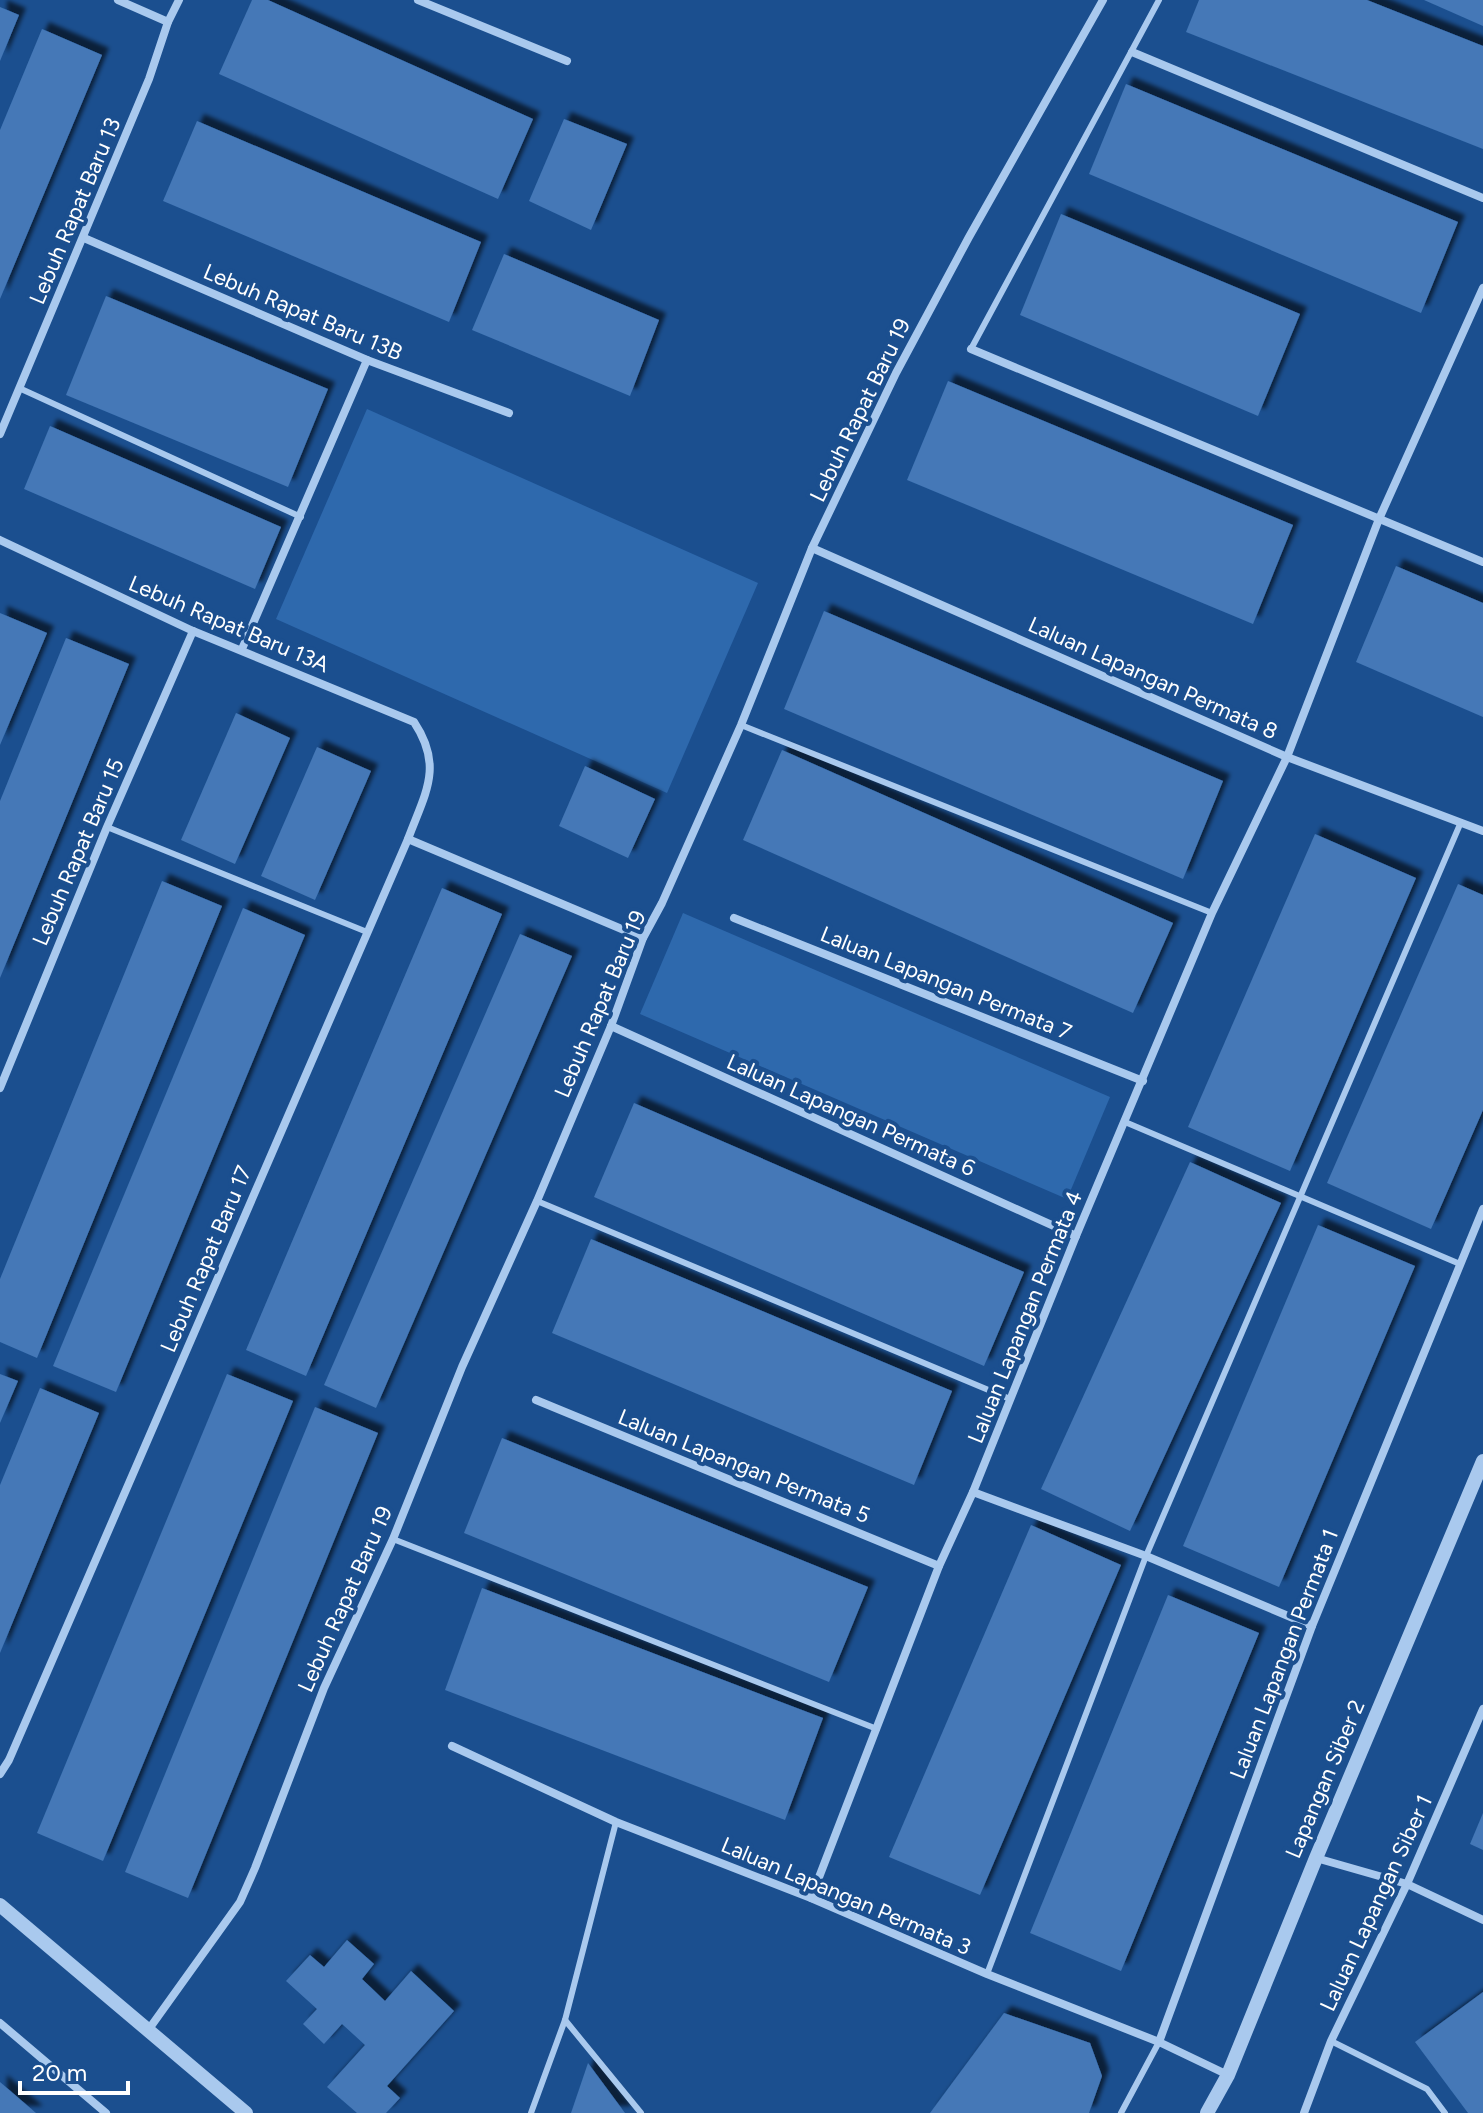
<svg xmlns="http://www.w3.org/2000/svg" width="1483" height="2113" font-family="Figtree,sans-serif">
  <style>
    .green { fill: #2e69ad }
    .building { fill: #4478b7; filter: url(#shadow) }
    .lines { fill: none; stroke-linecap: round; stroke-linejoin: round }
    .service { stroke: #a9c9ee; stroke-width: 6 }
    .minor { stroke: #a9c9ee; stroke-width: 8 }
    .tertiary { stroke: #a9c9ee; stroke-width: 14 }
    .labels { text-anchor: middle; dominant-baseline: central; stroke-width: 8; stroke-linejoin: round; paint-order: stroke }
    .street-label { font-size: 22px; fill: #fff; stroke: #1b4f8f }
  </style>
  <defs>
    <filter id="shadow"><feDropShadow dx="7" dy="-7" stdDeviation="2" flood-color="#0009"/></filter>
  </defs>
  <rect width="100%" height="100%" fill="#1b4f8f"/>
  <g class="green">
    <path d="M 367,409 L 758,583 L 667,793 L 276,619 Z"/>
    <path d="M 683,913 L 1110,1097 L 1067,1199 L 640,1014 Z"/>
  </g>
  <g class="building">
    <path d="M 252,0 L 268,0 L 533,119 L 498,199 L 219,74 Z"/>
    <path d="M 1199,0 L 1367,0 L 1483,46 L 1483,149 L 1186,32 Z"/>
    <path d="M 1424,0 L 1483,0 L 1483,26 Z"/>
    <path d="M 0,7 L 19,15 L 0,61 Z"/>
    <path d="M 42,29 L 102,55 L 0,299 L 0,130 Z"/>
    <path d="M 1126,84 L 1458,222 L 1421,313 L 1089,174 Z"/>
    <path d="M 564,119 L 627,144 L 591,230 L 529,201 Z"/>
    <path d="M 197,121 L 481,242 L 449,322 L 163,201 Z"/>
    <path d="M 1061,214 L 1300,314 L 1258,416 L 1020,315 Z"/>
    <path d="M 504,254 L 659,320 L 630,396 L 472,330 Z"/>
    <path d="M 106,296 L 328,389 L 288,487 L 66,395 Z"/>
    <path d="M 948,381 L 1293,525 L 1253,624 L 907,480 Z"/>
    <path d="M 50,426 L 281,527 L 255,589 L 24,489 Z"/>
    <path d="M 1396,566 L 1483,603 L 1483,717 L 1356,662 Z"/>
    <path d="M 824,611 L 1223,781 L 1183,879 L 784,709 Z"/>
    <path d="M 0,613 L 47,633 L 0,745 Z"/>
    <path d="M 66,638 L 129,664 L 0,978 L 0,801 Z"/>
    <path d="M 236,713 L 290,738 L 235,864 L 181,840 Z"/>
    <path d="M 317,747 L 371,771 L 315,900 L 261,876 Z"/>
    <path d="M 782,750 L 1173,923 L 1133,1013 L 743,840 Z"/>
    <path d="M 585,766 L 655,799 L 628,858 L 559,826 Z"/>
    <path d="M 1315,834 L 1416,878 L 1290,1171 L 1188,1127 Z"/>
    <path d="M 162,881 L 222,906 L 37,1358 L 0,1342 L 0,1279 Z"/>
    <path d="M 1458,884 L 1483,895 L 1483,1110 L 1431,1229 L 1327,1183 Z"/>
    <path d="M 442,888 L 502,914 L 306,1376 L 246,1350 Z"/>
    <path d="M 243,908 L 305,935 L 116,1392 L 53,1366 Z"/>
    <path d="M 520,934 L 572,956 L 376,1408 L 324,1385 Z"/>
    <path d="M 634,1103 L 1024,1272 L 984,1366 L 594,1197 Z"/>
    <path d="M 1190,1162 L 1281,1203 L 1130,1531 L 1041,1489 Z"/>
    <path d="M 1318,1225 L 1415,1266 L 1279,1587 L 1183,1546 Z"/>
    <path d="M 591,1239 L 952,1391 L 914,1485 L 552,1333 Z"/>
    <path d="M 0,1374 L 18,1381 L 0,1423 Z"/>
    <path d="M 227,1374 L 293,1401 L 103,1861 L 37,1833 Z"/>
    <path d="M 40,1388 L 99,1413 L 0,1653 L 0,1485 Z"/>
    <path d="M 315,1407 L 378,1433 L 188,1898 L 125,1872 Z"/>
    <path d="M 502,1438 L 868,1587 L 829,1682 L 464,1533 Z"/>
    <path d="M 1031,1525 L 1121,1565 L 980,1895 L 889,1857 Z"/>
    <path d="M 482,1588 L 823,1718 L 785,1820 L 445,1690 Z"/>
    <path d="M 1168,1595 L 1259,1633 L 1121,1971 L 1030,1933 Z"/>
    <path d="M 1483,1813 L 1483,1850 L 1470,1844 Z"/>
    <path d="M 347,1940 L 374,1964 L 362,1979 L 385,2001 L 411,1971 L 454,2011 L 387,2086 L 400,2098 L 386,2113 L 357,2113 L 327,2087 L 365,2045 L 342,2024 L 324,2044 L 303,2024 L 317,2009 L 286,1981 L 310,1955 L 324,1967 Z"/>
    <path d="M 1483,1992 L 1483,2113 L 1468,2113 L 1415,2042 Z"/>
    <path d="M 1004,2013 L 1090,2043 L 1102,2076 L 1089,2113 L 930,2113 Z"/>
    <path d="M 588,2063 L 625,2113 L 571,2113 Z"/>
    <path d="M 0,2082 L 36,2113 L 0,2113 Z"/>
  </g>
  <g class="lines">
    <g class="service">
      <path d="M 971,349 L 1159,0"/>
      <path d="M 19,388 L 301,517"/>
      <path d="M 741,725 L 1212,913"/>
      <path d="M 107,827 L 367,932"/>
      <path d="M 1125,1122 L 1460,1264"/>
      <path d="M 537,1201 L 1010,1399"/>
      <path d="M 393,1539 L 877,1729"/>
      <path d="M 987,1974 L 1146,1556 L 1461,822"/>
      <path d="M 565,2020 L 641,2113"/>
      <path d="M 1331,2041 L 1427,2089 L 1445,2113"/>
      <path d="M 531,2113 L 565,2020 L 616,1822"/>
      <path d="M 1121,2113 L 1159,2042"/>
    </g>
    <g class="minor">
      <path d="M 118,0 L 168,22"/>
      <path d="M 418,0 L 567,61"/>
      <path d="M 1132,52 L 1483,198"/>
      <path d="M 84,238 L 367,360 L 509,413"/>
      <path d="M 971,349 L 1483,562"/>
      <path d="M 0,434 L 149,79 L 168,22 L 179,0"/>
      <path d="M 0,540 L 193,631 L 414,722 C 444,767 425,793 408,839 L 9,1760 L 0,1774"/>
      <path d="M 812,548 L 1287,757 L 1483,831"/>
      <path d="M 242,649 L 367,360"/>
      <path d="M 408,839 L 643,938"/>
      <path d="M 734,918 L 1143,1081"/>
      <path d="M 611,1026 L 1076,1236"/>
      <path d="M 0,1088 L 107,827 L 193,631"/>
      <path d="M 536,1400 L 939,1566"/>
      <path d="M 973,1492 L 1146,1556 L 1312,1626"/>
      <path d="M 452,1746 L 616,1822 L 811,1898 L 987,1974 L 1159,2042 L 1228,2075"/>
      <path d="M 1316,1858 L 1407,1884 L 1483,1920"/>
      <path d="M 811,1898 L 939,1566 L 973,1492 L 1076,1236 L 1212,913 L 1287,757 L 1379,519 L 1483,288"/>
      <path d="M 0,2023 L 106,2113"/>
      <path d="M 149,2029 L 240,1902 L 255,1868 L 324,1688 L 393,1539 L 462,1367 L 537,1201 L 611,1026 L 643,938 L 662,903 L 741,725 L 812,548 L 896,373 L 969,237 L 1103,0"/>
      <path d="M 1159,2042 L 1312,1626 L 1483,1209"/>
      <path d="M 1304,2113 L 1331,2041 L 1407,1884 L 1483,1709"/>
    </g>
    <g class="tertiary">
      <path d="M 0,1905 L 246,2113"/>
      <path d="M 1207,2113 L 1228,2075 L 1316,1858 L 1483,1461"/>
    </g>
  </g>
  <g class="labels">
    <g class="street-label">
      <text transform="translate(75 211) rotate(-67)">Lebuh Rapat Baru 13</text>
      <text transform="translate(303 312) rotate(23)">Lebuh Rapat Baru 13B</text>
      <text transform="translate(860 410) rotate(-64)">Lebuh Rapat Baru 19</text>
      <text transform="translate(229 624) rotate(23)">Lebuh Rapat Baru 13A</text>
      <text transform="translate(1153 678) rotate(24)">Laluan Lapangan Permata 8</text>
      <text transform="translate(78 852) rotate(-67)">Lebuh Rapat Baru 15</text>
      <text transform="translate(946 983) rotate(22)">Laluan Lapangan Permata 7</text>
      <text transform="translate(600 1004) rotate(-67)">Lebuh Rapat Baru 19</text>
      <text transform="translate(851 1115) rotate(24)">Laluan Lapangan Permata 6</text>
      <text transform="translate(206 1259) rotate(-67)">Lebuh Rapat Baru 17</text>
      <text transform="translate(1025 1317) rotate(-68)">Laluan Lapangan Permata 4</text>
      <text transform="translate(744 1466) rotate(22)">Laluan Lapangan Permata 5</text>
      <text transform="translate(345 1599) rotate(-66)">Lebuh Rapat Baru 19</text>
      <text transform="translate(1284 1654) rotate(-69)">Laluan Lapangan Permata 1</text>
      <text transform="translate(1325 1779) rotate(-67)">Lapangan Siber 2</text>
      <text transform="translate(846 1896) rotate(23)">Laluan Lapangan Permata 3</text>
      <text transform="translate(1376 1903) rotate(-65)">Laluan Lapangan Siber 1</text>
    </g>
  </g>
  <path d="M20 2081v12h108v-12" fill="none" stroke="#ffffff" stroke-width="4"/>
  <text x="32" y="2081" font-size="24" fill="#ffffff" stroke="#1b4f8f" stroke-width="6" paint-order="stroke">20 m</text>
</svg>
